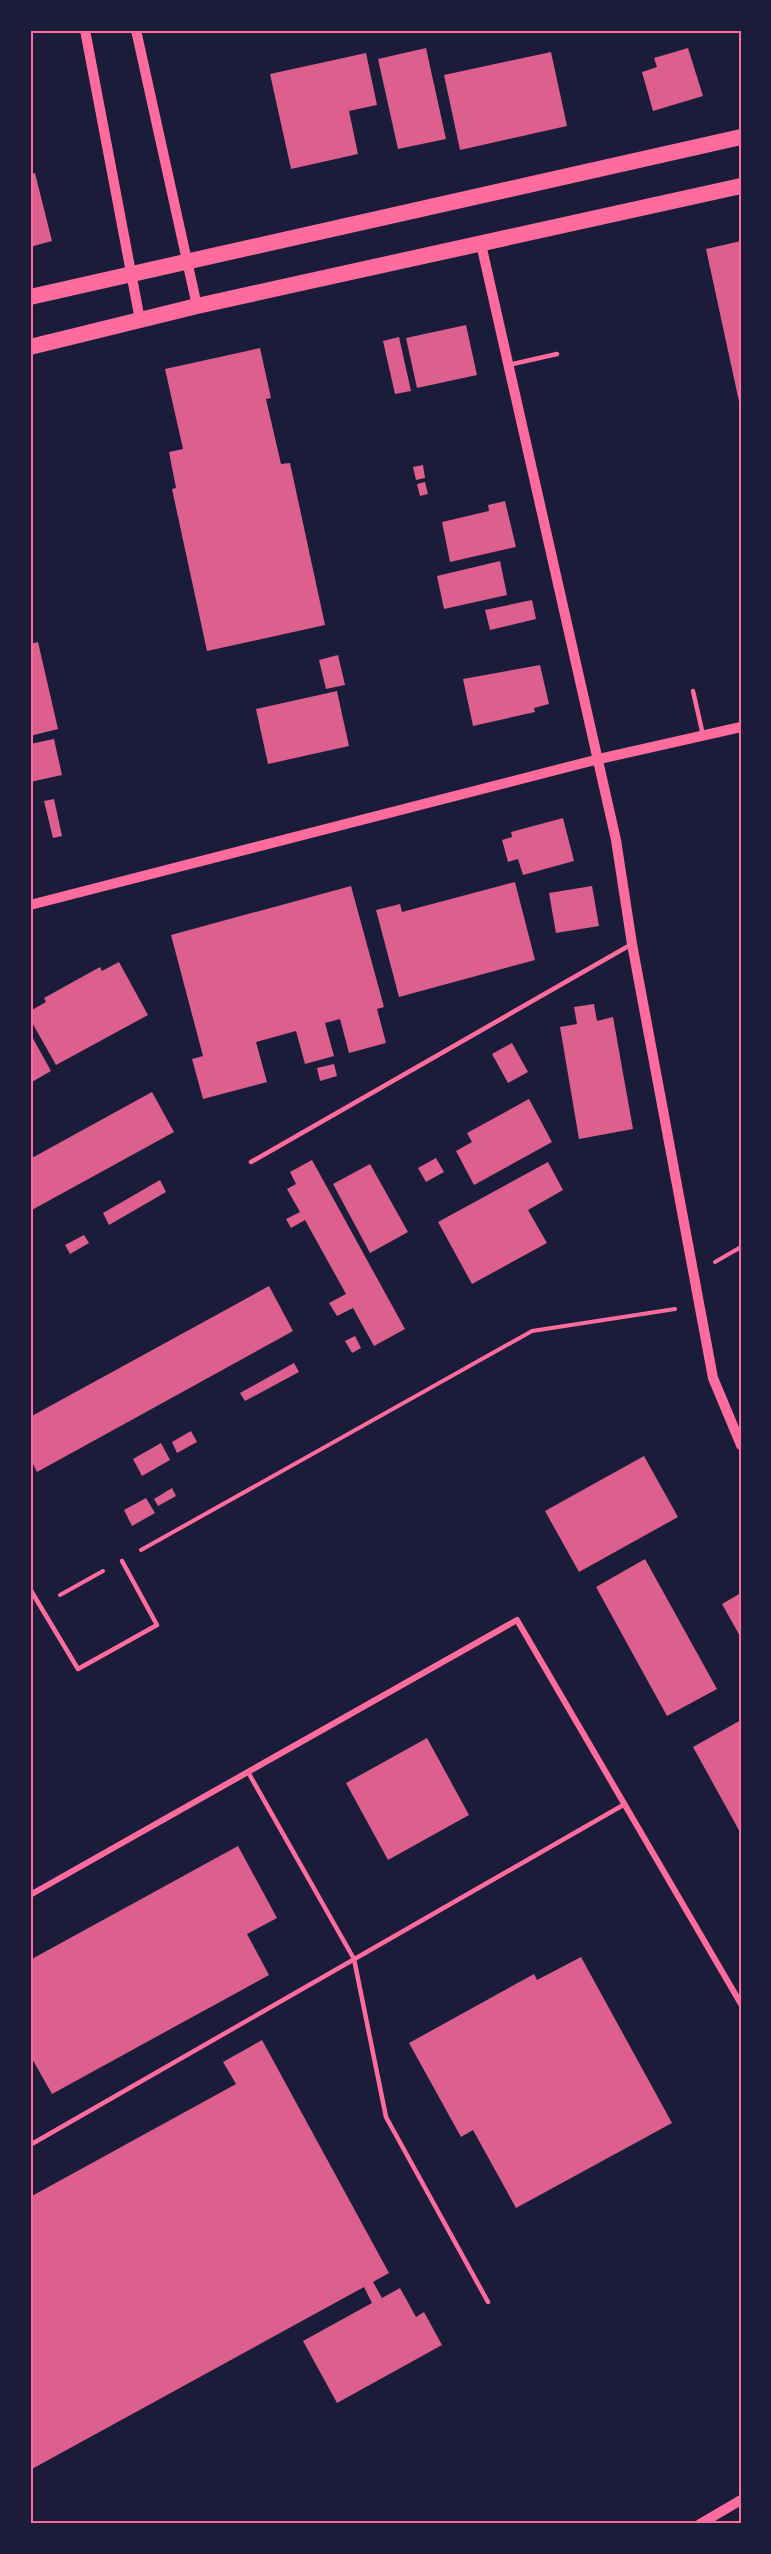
<svg xmlns="http://www.w3.org/2000/svg" width="771" height="2554" font-family="'Golos Text',sans-serif">
  <style>
    .building { fill: #dd5f8e }
    .lines { fill: none; stroke-linecap: round; stroke-linejoin: round }
    .path { stroke: #ff6b9d; stroke-width: 4 }
    .service { stroke: #ff6b9d; stroke-width: 4.5 }
    .minor { stroke: #ff6b9d; stroke-width: 6 }
    .tertiary { stroke: #ff6b9d; stroke-width: 10 }
    .trunk { stroke: #ff6b9d; stroke-width: 16 }
    .neatline { fill: none; stroke: #ff6b9d; stroke-width: 2 }
  </style>
  <rect width="100%" height="100%" fill="#1b1b3a"/>
  <g class="building">
    <path d="M 426,48 L 446,139 L 398,149 L 378,59 Z"/>
    <path d="M 688,48 L 703,96 L 653,111 L 642,72 L 657,67 L 654,58 Z"/>
    <path d="M 551,52 L 567,126 L 460,150 L 444,75 Z"/>
    <path d="M 366,53 L 377,105 L 349,111 L 358,154 L 291,169 L 270,74 Z"/>
    <path d="M 35,173 L 52,241 L 30,247 L 30,174 Z"/>
    <path d="M 741,241 L 741,406 L 740,406 L 706,249 Z"/>
    <path d="M 466,325 L 477,375 L 417,388 L 406,338 Z"/>
    <path d="M 399,337 L 411,391 L 395,394 L 383,341 Z"/>
    <path d="M 260,348 L 271,398 L 266,399 L 281,464 L 290,463 L 325,625 L 207,651 L 172,489 L 176,488 L 169,452 L 183,449 L 165,369 Z"/>
    <path d="M 423,465 L 425,478 L 416,480 L 413,467 Z"/>
    <path d="M 425,482 L 428,494 L 420,496 L 417,484 Z"/>
    <path d="M 505,501 L 516,547 L 450,562 L 442,522 L 489,511 L 488,505 Z"/>
    <path d="M 500,561 L 507,595 L 444,609 L 437,576 Z"/>
    <path d="M 532,600 L 536,619 L 490,630 L 485,610 Z"/>
    <path d="M 38,642 L 58,729 L 30,736 L 30,644 Z"/>
    <path d="M 338,655 L 345,685 L 326,689 L 319,660 Z"/>
    <path d="M 540,665 L 549,704 L 534,708 L 535,712 L 473,726 L 463,679 Z"/>
    <path d="M 337,691 L 349,746 L 268,764 L 256,709 Z"/>
    <path d="M 54,739 L 62,775 L 30,782 L 30,744 Z"/>
    <path d="M 54,799 L 62,836 L 53,838 L 44,801 Z"/>
    <path d="M 563,818 L 574,861 L 523,875 L 518,859 L 508,862 L 502,840 L 512,837 L 511,832 Z"/>
    <path d="M 515,882 L 535,960 L 399,997 L 376,910 L 400,904 L 402,912 Z"/>
    <path d="M 351,886 L 384,1007 L 377,1009 L 386,1043 L 349,1053 L 340,1019 L 325,1023 L 334,1056 L 305,1064 L 296,1031 L 256,1042 L 267,1082 L 203,1099 L 192,1059 L 203,1056 L 171,935 Z"/>
    <path d="M 592,886 L 599,926 L 556,933 L 549,893 Z"/>
    <path d="M 119,962 L 148,1015 L 56,1065 L 30,1019 L 30,1011 L 46,1002 L 44,998 L 100,967 L 102,971 Z"/>
    <path d="M 594,1004 L 597,1021 L 613,1017 L 633,1129 L 579,1139 L 560,1027 L 577,1024 L 574,1007 Z"/>
    <path d="M 30,1033 L 51,1071 L 30,1083 Z"/>
    <path d="M 512,1043 L 528,1072 L 508,1083 L 492,1054 Z"/>
    <path d="M 334,1064 L 337,1076 L 320,1081 L 317,1068 Z"/>
    <path d="M 152,1092 L 174,1132 L 30,1211 L 30,1159 Z"/>
    <path d="M 529,1099 L 552,1142 L 474,1185 L 456,1151 L 472,1142 L 467,1133 Z"/>
    <path d="M 436,1158 L 444,1172 L 426,1182 L 418,1168 Z"/>
    <path d="M 312,1160 L 405,1329 L 374,1346 L 353,1308 L 337,1316 L 329,1303 L 346,1294 L 305,1220 L 291,1228 L 286,1219 L 300,1212 L 287,1189 L 296,1184 L 290,1172 Z"/>
    <path d="M 548,1162 L 563,1190 L 528,1210 L 547,1243 L 472,1284 L 438,1222 Z"/>
    <path d="M 370,1164 L 408,1232 L 370,1253 L 333,1184 Z"/>
    <path d="M 160,1180 L 166,1192 L 109,1225 L 103,1213 Z"/>
    <path d="M 84,1235 L 89,1243 L 70,1254 L 65,1245 Z"/>
    <path d="M 269,1286 L 293,1331 L 37,1472 L 30,1458 L 30,1417 Z"/>
    <path d="M 355,1336 L 361,1348 L 352,1353 L 345,1341 Z"/>
    <path d="M 294,1363 L 299,1372 L 245,1401 L 240,1393 Z"/>
    <path d="M 191,1431 L 197,1442 L 177,1453 L 172,1442 Z"/>
    <path d="M 161,1443 L 170,1460 L 142,1476 L 133,1459 Z"/>
    <path d="M 644,1456 L 678,1517 L 579,1572 L 545,1511 Z"/>
    <path d="M 172,1488 L 176,1496 L 158,1506 L 154,1499 Z"/>
    <path d="M 146,1498 L 155,1513 L 132,1526 L 124,1510 Z"/>
    <path d="M 645,1559 L 717,1689 L 667,1716 L 596,1587 Z"/>
    <path d="M 741,1593 L 741,1638 L 722,1604 Z"/>
    <path d="M 741,1720 L 741,1834 L 693,1747 Z"/>
    <path d="M 427,1738 L 469,1815 L 388,1860 L 346,1783 Z"/>
    <path d="M 238,1846 L 277,1918 L 247,1934 L 269,1975 L 52,2094 L 30,2055 L 30,1960 Z"/>
    <path d="M 581,1957 L 672,2123 L 516,2208 L 473,2130 L 461,2137 L 409,2043 L 534,1974 L 537,1980 Z"/>
    <path d="M 262,2040 L 389,2273 L 373,2282 L 382,2298 L 400,2288 L 416,2317 L 424,2312 L 442,2345 L 337,2403 L 303,2341 L 372,2303 L 364,2287 L 30,2470 L 30,2197 L 236,2084 L 223,2062 Z"/>
  </g>
  <g class="lines">
    <g class="path">
      <path d="M 715,1262 L 741,1247"/>
      <path d="M 141,1550 L 532,1331 L 675,1309"/>
      <path d="M 60,1595 L 103,1571"/>
    </g>
    <g class="service">
      <path d="M 508,365 L 557,354"/>
      <path d="M 693,691 L 703,735"/>
      <path d="M 251,1162 L 632,944"/>
      <path d="M 30,1589 L 78,1669 L 157,1625 L 122,1561"/>
      <path d="M 248,1772 L 354,1959 L 386,2117 L 488,2302"/>
      <path d="M 30,2145 L 625,1804"/>
    </g>
    <path class="minor" d="M 30,1895 L 517,1620 L 741,2004"/>
    <g class="tertiary">
      <path d="M 85,30 L 140,320"/>
      <path d="M 136,30 L 197,306"/>
      <path d="M 481,244 L 616,840 L 632,944 L 713,1378 L 741,1445"/>
      <path d="M 30,905 L 599,759 L 741,727"/>
      <path d="M 700,2524 L 741,2500"/>
    </g>
    <g class="trunk">
      <path d="M 30,297 L 741,137"/>
      <path d="M 30,347 L 197,306 L 741,186"/>
    </g>
  </g>
  <rect width="771" height="2554" fill="none" stroke="#1b1b3a" stroke-width="63"/>
  <rect x="32" y="32" width="708" height="2490" class="neatline"/>
</svg>
